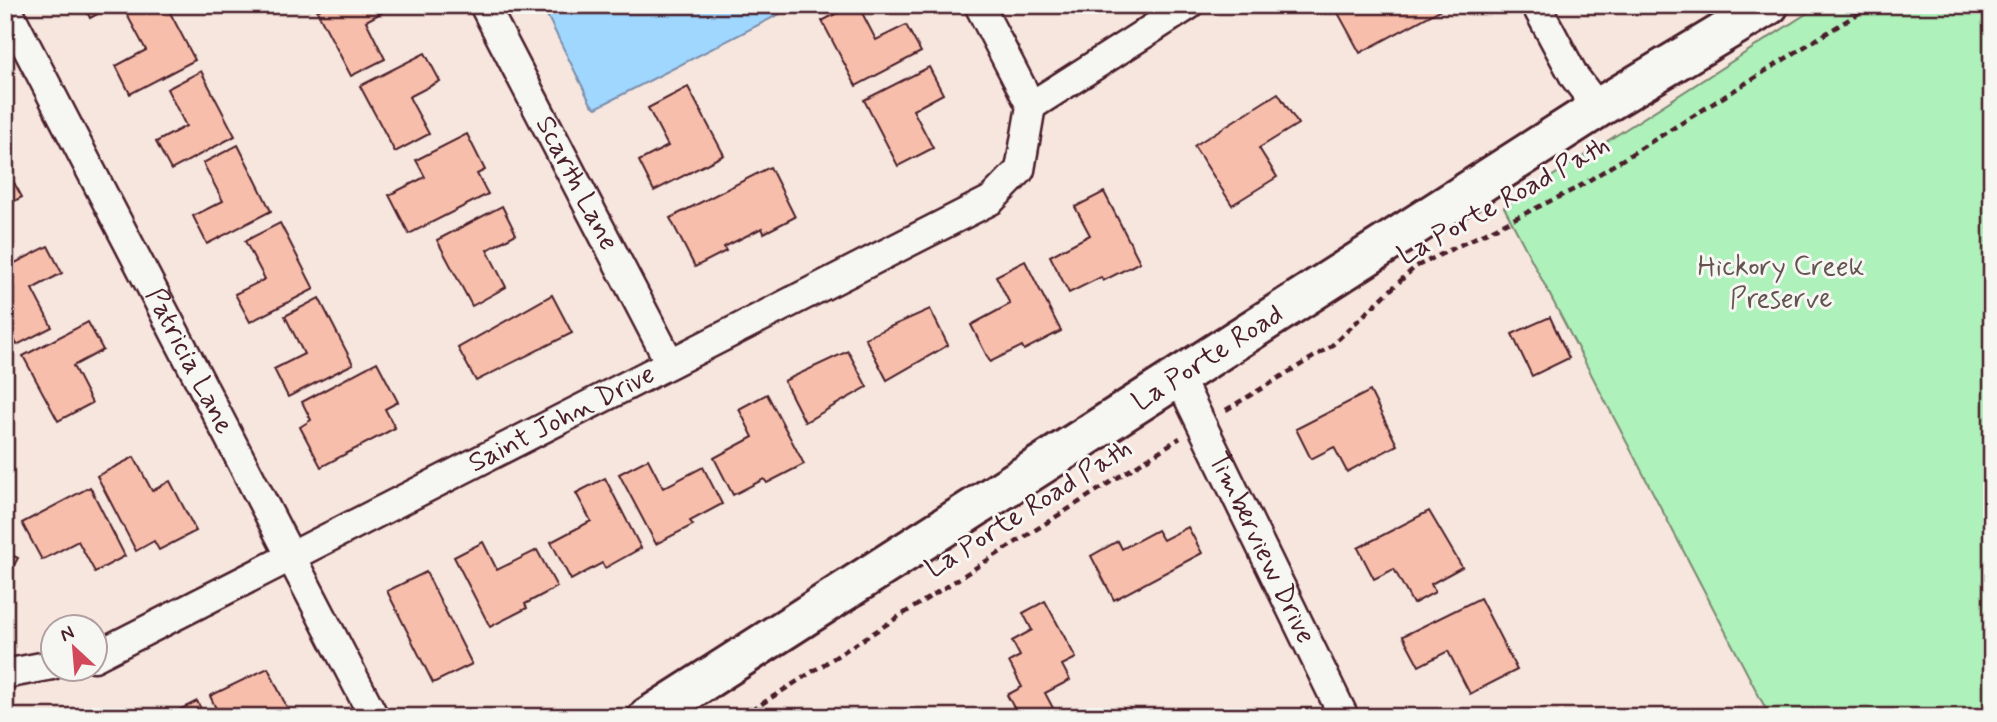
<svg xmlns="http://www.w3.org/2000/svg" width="1997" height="722" font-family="Mynerve,sans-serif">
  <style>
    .green { fill: #aef1ba; stroke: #7c8872; stroke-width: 2 }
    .water { fill: #9fd7ff; stroke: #7d8daa; stroke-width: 2 }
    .building { fill: #f7bfab; stroke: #4a1f2b; stroke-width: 2 }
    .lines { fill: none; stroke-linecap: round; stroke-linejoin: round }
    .street-casing { stroke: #4a1f2b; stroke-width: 33 }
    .secondary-casing { stroke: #4a1f2b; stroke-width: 44 }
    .path { stroke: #4a1f2b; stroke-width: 4.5; stroke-dasharray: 7 5; stroke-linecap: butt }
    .street { stroke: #f6f6f2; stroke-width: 28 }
    .secondary { stroke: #f6f6f2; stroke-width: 38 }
    .labels { text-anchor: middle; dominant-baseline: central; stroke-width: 6; stroke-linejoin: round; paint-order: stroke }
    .street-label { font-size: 28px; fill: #4a1f2b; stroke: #f6f6f2 }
    .park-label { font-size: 28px; fill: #63544f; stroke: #f6f6f2 }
  </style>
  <rect width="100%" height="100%" fill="#f6e6dd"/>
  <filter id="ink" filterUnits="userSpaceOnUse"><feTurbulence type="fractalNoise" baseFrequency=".0143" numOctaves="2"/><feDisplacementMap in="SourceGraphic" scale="14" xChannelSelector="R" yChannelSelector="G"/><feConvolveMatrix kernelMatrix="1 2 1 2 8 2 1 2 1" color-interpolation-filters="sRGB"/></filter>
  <g filter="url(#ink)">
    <path class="green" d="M 1820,5 L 1992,5 L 1992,717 L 1770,717 L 1504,207 Z"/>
    <path class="water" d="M 542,5 L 797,5 L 596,108 L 591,104 Z"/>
    <g class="building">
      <path d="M 84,5 L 114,5 L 90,18 Z"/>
      <path d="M 140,5 L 166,5 L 195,60 L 130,94 L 116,66 L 146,50 L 126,13 Z"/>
      <path d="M 328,5 L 396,5 L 366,21 L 385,59 L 351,76 L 317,11 Z"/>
      <path d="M 852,5 L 858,5 L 876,40 L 906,25 L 921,52 L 856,86 L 822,21 Z"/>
      <path d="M 1348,5 L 1442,5 L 1444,8 L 1360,53 L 1337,11 Z"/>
      <path d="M 425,53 L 440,81 L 409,97 L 429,134 L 395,152 L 360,86 Z"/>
      <path d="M 929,67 L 943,94 L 913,110 L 933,148 L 898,166 L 864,100 Z"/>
      <path d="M 201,71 L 235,136 L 171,170 L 156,142 L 186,126 L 167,89 Z"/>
      <path d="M 688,87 L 724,155 L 654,191 L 639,161 L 668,146 L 648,108 Z"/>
      <path d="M 1278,93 L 1298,124 L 1259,148 L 1277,177 L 1232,205 L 1194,146 Z"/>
      <path d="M 467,134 L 485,170 L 477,174 L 488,194 L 409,234 L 389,195 L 425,177 L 416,160 Z"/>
      <path d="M 238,145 L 271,211 L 207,244 L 193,216 L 223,201 L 203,163 Z"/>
      <path d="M 770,167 L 795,217 L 764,233 L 762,228 L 724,247 L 726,251 L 695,267 L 670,218 Z"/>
      <path d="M 7,170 L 22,197 L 5,206 L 5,171 Z"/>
      <path d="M 1104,192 L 1140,262 L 1103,281 L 1101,277 L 1069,293 L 1050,256 L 1090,235 L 1075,207 Z"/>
      <path d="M 502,206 L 516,234 L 487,250 L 506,287 L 472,306 L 437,240 Z"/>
      <path d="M 280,223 L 314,289 L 250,322 L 235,294 L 265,279 L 245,241 Z"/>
      <path d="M 48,246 L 62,273 L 32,289 L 52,327 L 17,345 L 5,321 L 5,268 Z"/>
      <path d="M 1025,261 L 1061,331 L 1024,350 L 1022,346 L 990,362 L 971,325 L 1010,304 L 996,276 Z"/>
      <path d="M 552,295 L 572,333 L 476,381 L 458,348 Z"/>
      <path d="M 319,298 L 353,364 L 288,397 L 274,369 L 304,354 L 285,316 Z"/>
      <path d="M 930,309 L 948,345 L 887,380 L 865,338 Z"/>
      <path d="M 1550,317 L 1569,358 L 1532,376 L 1512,334 Z"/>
      <path d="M 88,322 L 103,350 L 73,366 L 92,403 L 58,421 L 23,356 Z"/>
      <path d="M 848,351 L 867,387 L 805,422 L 784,381 Z"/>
      <path d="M 377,362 L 398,402 L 385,409 L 395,428 L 321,467 L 300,427 L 311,420 L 302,402 Z"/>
      <path d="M 1370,391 L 1397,445 L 1347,472 L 1334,447 L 1311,459 L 1296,429 Z"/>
      <path d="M 767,394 L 804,464 L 767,483 L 764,479 L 733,495 L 714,458 L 753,437 L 739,409 Z"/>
      <path d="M 134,457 L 152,491 L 170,481 L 196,531 L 159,550 L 154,541 L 136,551 L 97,476 Z"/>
      <path d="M 648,459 L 663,488 L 703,467 L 722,504 L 690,521 L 693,525 L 656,544 L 619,474 Z"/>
      <path d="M 605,478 L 641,548 L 605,568 L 602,563 L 571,580 L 551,542 L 591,521 L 576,493 Z"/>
      <path d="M 90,487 L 125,556 L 95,572 L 78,541 L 42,560 L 22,523 Z"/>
      <path d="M 1429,511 L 1462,567 L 1431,584 L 1435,592 L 1413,604 L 1394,569 L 1374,579 L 1358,548 Z"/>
      <path d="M 1188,527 L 1202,553 L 1114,600 L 1091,556 L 1118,541 L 1122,549 L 1157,530 L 1163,540 Z"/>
      <path d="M 483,542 L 497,570 L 537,550 L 557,587 L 525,604 L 527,608 L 490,627 L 454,557 Z"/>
      <path d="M 5,552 L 18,558 L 5,582 Z"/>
      <path d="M 426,572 L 472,664 L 433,683 L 387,591 Z"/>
      <path d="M 1480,598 L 1517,670 L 1470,694 L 1448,651 L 1419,666 L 1403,636 Z"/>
      <path d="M 1045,601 L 1076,658 L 1062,665 L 1070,680 L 1045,693 L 1053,708 L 1037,717 L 1019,717 L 1007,695 L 1022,687 L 1009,662 L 1020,656 L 1012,641 L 1032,630 L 1023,613 Z"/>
      <path d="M 268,668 L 291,716 L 220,717 L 210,696 Z"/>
      <path d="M 197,701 L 205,717 L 165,717 Z"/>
    </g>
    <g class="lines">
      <defs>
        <g id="street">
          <path id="s1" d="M 5,5 L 374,717"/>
          <path id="s2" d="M 484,5 L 670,363"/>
          <path d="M 1536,5 L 1574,76 L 1598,108"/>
          <path d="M 1031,106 L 1189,5"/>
          <path id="s3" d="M 1179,378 L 1344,717"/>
          <path id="s4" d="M 94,657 L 991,200 L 1020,170 L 1031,106 L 979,5"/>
          <path d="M 5,674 L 52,665"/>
        </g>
        <g id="secondary">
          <path id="s5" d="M 648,717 L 1598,108 L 1769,5"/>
        </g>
      </defs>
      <use href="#street" class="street-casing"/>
      <use href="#secondary" class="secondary-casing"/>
      <g class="path">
        <path d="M 1226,410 L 1330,347 L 1415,267 L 1575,189 L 1872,5"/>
        <path d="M 741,717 L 1180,438"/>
      </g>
      <use href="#street" class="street"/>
      <use href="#secondary" class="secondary"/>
    </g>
  </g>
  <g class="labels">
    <g class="street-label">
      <text stroke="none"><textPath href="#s2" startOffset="201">Scarth Lane</textPath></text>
      <text transform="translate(1504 201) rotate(-29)">La Porte Road Path</text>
      <text stroke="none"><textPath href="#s5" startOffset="665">La Porte Road</textPath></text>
      <text stroke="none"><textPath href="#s1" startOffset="401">Patricia Lane</textPath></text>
      <text stroke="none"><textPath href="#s4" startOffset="525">Saint John Drive</textPath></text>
      <text transform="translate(1029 509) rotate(-32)">La Porte Road Path</text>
      <text stroke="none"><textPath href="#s3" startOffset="189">Timberview Drive</textPath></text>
    </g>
    <g class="park-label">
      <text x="1781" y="267">Hickory Creek<tspan x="1781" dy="32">Preserve</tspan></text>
    </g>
  </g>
  <rect width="1997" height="722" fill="none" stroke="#f6f6f2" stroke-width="28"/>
  <rect x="14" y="14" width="1969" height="694" fill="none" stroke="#4a1f2b" stroke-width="2.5" filter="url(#ink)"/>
  <g transform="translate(74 648) rotate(334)"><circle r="33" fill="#f6f6f2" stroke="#b1a0a2" stroke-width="2"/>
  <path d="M0-5L12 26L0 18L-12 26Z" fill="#d1495b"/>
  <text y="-10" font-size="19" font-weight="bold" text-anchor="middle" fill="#4a1f2b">N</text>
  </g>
</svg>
